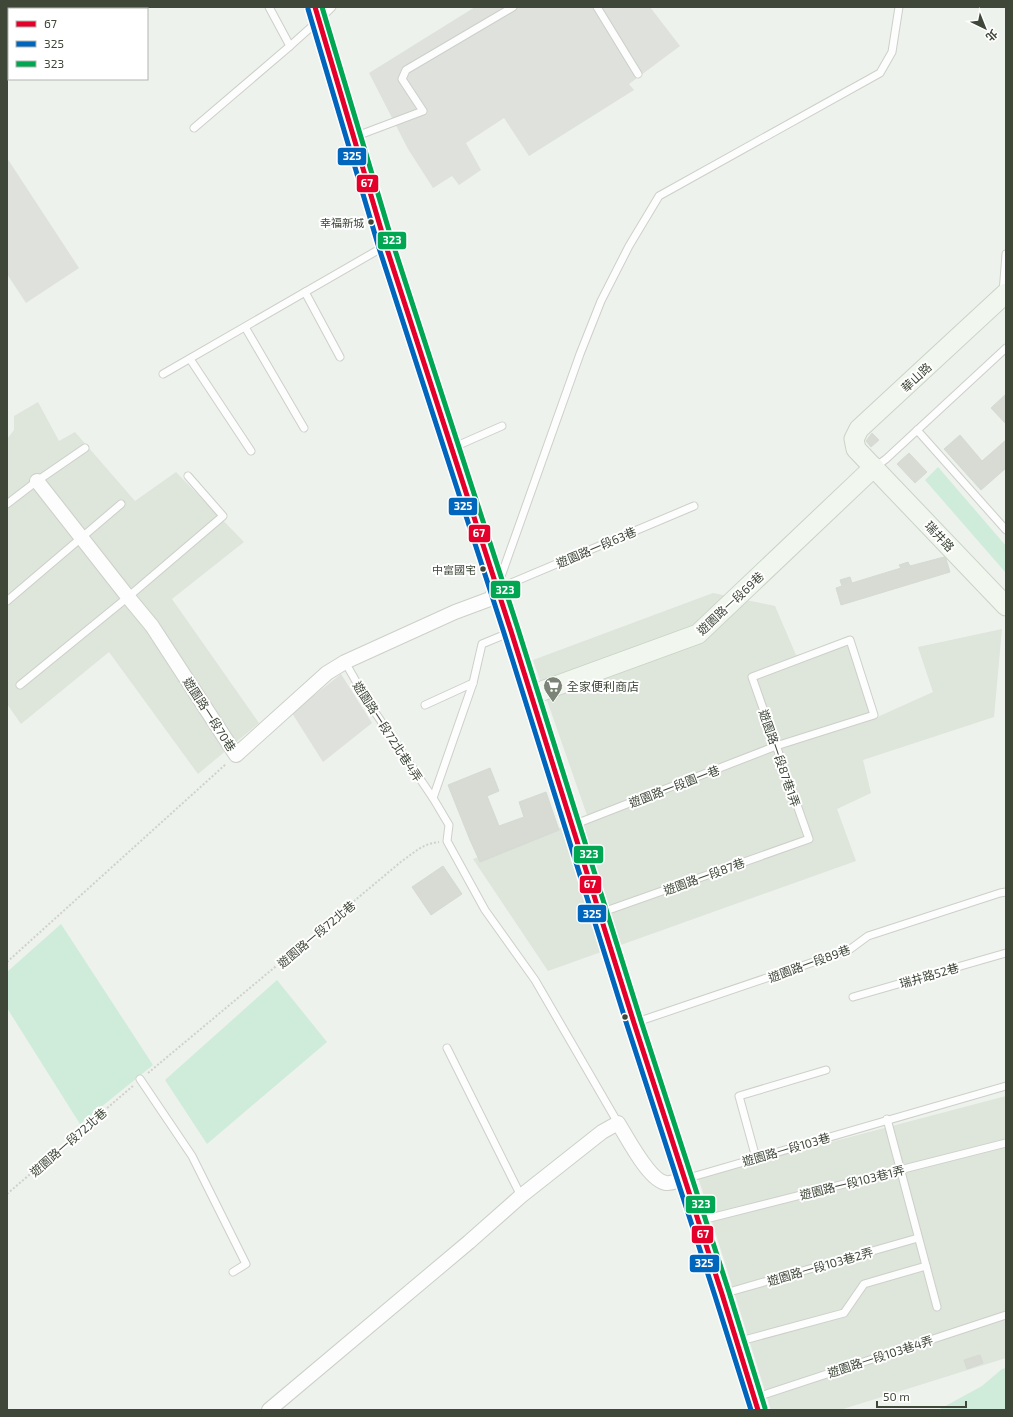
<svg xmlns="http://www.w3.org/2000/svg" width="1013" height="1417" font-family="'Exo 2','Noto Sans TC',sans-serif">
  <style>
    .residential { fill: #dee5da }
    .green { fill: #cfebd9 }
    .parking { fill: #dee1dc }
    .building { fill: #d7dbd4; stroke: #d5dad2 }
    .lines { fill: none; stroke-linecap: round; stroke-linejoin: round }
    .lane-casing { stroke: #ccd0c9; stroke-width: 9 }
    .street-casing { stroke: #ccd0c9; stroke-width: 16 }
    .secondary-casing { stroke: #cad3c6; stroke-width: 21 }
    .path { stroke: #ced2cb; stroke-width: 2; stroke-dasharray: 2 2; stroke-linecap: butt }
    .lane { stroke: #fcfdfc; stroke-width: 7 }
    .street { stroke: #fcfdfc; stroke-width: 14 }
    .secondary { stroke: #f1f7ef; stroke-width: 19 }
    .bus-1-casing { stroke: #fff; stroke-width: 8 }
    .bus-2-casing { stroke: #fff; stroke-width: 8 }
    .bus-3-casing { stroke: #fff; stroke-width: 8 }
    .bus-1 { stroke: #e4002b; stroke-width: 5 }
    .bus-2 { stroke: #0065bd; stroke-width: 5 }
    .bus-3 { stroke: #00a651; stroke-width: 5 }
    .bus-dot { fill: #3e4738; stroke: #fff; stroke-width: 1.5 }
    .labels { text-anchor: middle; dominant-baseline: central; stroke-width: 4; stroke-linejoin: round; paint-order: stroke }
    .bus-label { font-size: 11px; fill: #3e4738; stroke: #fff; text-anchor: end }
    .street-label { font-size: 12px; fill: #3e4738; stroke: #fff }
    .poi-label { font-size: 12px; fill: #3e4738; stroke: #fff; text-anchor: start }
    .line-badge { stroke: #fff; stroke-width: 1.5 }
    .badge-label { font-size: 11px; text-anchor: middle; font-weight: bold; fill: #fff }
  </style>
  <rect width="100%" height="100%" fill="#eef2ec"/>
  <g class="residential">
    <path d="M 38,402 L 59,441 L 75,432 L 135,501 L 176,472 L 244,542 L 172,599 L 259,723 L 198,774 L 109,652 L 21,724 L 7,704 L 7,439 L 14,430 L 14,416 Z"/>
    <path d="M 713,593 L 775,606 L 796,655 L 852,643 L 873,719 L 933,692 L 918,647 L 1002,629 L 994,717 L 863,760 L 871,793 L 837,809 L 856,861 L 548,971 L 473,859 L 588,818 L 533,660 Z"/>
    <path d="M 1006,1096 L 1006,1358 L 840,1410 L 771,1410 L 698,1177 Z"/>
  </g>
  <g class="green">
    <path d="M 938,467 L 1006,546 L 1006,573 L 925,480 Z"/>
    <path d="M 61,924 L 153,1065 L 80,1124 L 7,1008 L 7,972 Z"/>
    <path d="M 277,980 L 327,1042 L 207,1144 L 165,1080 Z"/>
    <path d="M 1006,1368 L 1006,1410 L 938,1410 L 982,1386 L 1002,1369 Z"/>
  </g>
  <g class="parking">
    <path d="M 475,7 L 650,7 L 680,46 L 629,84 L 634,90 L 529,156 L 504,118 L 466,143 L 481,170 L 459,185 L 452,176 L 433,188 L 408,149 L 369,73 Z"/>
    <path d="M 7,158 L 79,268 L 26,303 L 7,274 Z"/>
    <path d="M 341,674 L 372,723 L 323,762 L 292,713 Z"/>
  </g>
  <g class="building">
    <path d="M 1006,394 L 1006,424 L 991,408 Z"/>
    <path d="M 872,433 L 879,440 L 871,447 L 866,441 Z"/>
    <path d="M 960,435 L 982,461 L 1006,440 L 1006,468 L 981,490 L 944,449 Z"/>
    <path d="M 909,453 L 927,472 L 915,483 L 897,464 Z"/>
    <path d="M 944,557 L 946,559 L 950,572 L 841,605 L 836,588 L 842,586 L 840,580 L 850,577 L 852,583 L 901,568 L 899,565 L 908,562 L 910,566 Z"/>
    <path d="M 490,768 L 499,791 L 487,796 L 499,826 L 524,817 L 519,802 L 546,792 L 559,830 L 480,862 L 470,840 L 448,785 Z"/>
    <path d="M 443,866 L 462,894 L 431,915 L 412,887 Z"/>
    <path d="M 980,1355 L 983,1363 L 967,1369 L 964,1360 Z"/>
  </g>
  <g class="lines">
    <defs>
      <g id="lane">
        <path d="M 269,7 L 290,46 L 319,20 L 332,7"/>
        <path d="M 597,7 L 638,74"/>
        <path d="M 194,128 L 290,46"/>
        <path d="M 354,137 L 423,111 L 402,79 L 406,70 L 513,7"/>
        <path d="M 305,292 L 340,357"/>
        <path d="M 1003,293 L 1006,254"/>
        <path d="M 245,327 L 304,428"/>
        <path d="M 190,359 L 251,451"/>
        <path d="M 163,374 L 385,246"/>
        <path d="M 917,430 L 1006,530"/>
        <path d="M 452,448 L 502,426"/>
        <path d="M 875,467 L 886,459 L 1006,348"/>
        <path d="M 7,504 L 37,481 L 85,448"/>
        <path d="M 499,582 L 580,354 L 601,301 L 629,246 L 659,196 L 880,73 L 892,52 L 899,7"/>
        <path d="M 497,589 L 694,506"/>
        <path d="M 7,601 L 121,504"/>
        <path d="M 511,632 L 482,644 L 473,683 L 433,798 L 449,825 L 447,841 L 485,910 L 535,980 L 618,1123"/>
        <path d="M 345,662 L 366,699 L 433,798"/>
        <path d="M 20,685 L 128,597 L 223,516 L 188,476"/>
        <path d="M 425,705 L 473,683"/>
        <path d="M 573,825 L 776,746 L 874,715 L 850,640 L 752,677 L 809,839 L 600,913"/>
        <path d="M 853,997 L 1006,953"/>
        <path d="M 634,1023 L 849,950 L 868,936 L 1000,893 L 1006,892"/>
        <path d="M 447,1048 L 521,1196"/>
        <path d="M 140,1079 L 192,1156 L 246,1264 L 233,1272"/>
        <path d="M 887,1119 L 937,1307"/>
        <path d="M 756,1158 L 739,1096 L 826,1070"/>
        <path d="M 685,1179 L 1006,1086"/>
        <path d="M 698,1221 L 1006,1143"/>
        <path d="M 722,1294 L 918,1238"/>
        <path d="M 737,1342 L 844,1313 L 864,1284 L 926,1266"/>
        <path d="M 754,1398 L 1006,1315"/>
      </g>
      <g id="street">
        <path d="M 37,481 L 128,597 L 152,626 L 236,755 L 327,673 L 345,662 L 455,612 L 490,599 L 497,589"/>
        <path d="M 269,1410 L 469,1242 L 521,1196 L 602,1132 L 618,1123 C 627,1137 649,1181 666,1183 C 671,1184 679,1180 685,1179"/>
      </g>
      <g id="secondary">
        <path d="M 315,7 L 386,246 L 511,631 L 634,1023 L 722,1294 L 758,1410"/>
        <path d="M 1006,293 L 859,429 L 854,439 L 856,449 L 1006,606"/>
        <path d="M 531,695 L 698,634 L 874,467"/>
      </g>
    </defs>
    <use href="#lane" class="lane-casing"/>
    <use href="#street" class="street-casing"/>
    <use href="#secondary" class="secondary-casing"/>
    <g class="path">
      <path d="M 7,962 L 226,764"/>
      <path d="M 148,1073 L 402,861 C 415,852 422,844 439,842"/>
      <path d="M 7,1194 L 134,1085"/>
    </g>
    <use href="#lane" class="lane"/>
    <use href="#street" class="street"/>
    <use href="#secondary" class="secondary"/>
    <defs>
      <path id="bus-1" d="M 315,7 L 386,246 L 511,631 L 634,1023 L 722,1294 L 758,1410"/>
      <path id="bus-2" d="M 308,9 L 379,248 L 504,633 L 627,1025 L 715,1296 L 751,1410"/>
      <path id="bus-3" d="M 322,7 L 393,244 L 518,629 L 641,1021 L 729,1292 L 765,1408"/>
    </defs>
    <use href="#bus-1" class="bus-1-casing"/>
    <use href="#bus-2" class="bus-2-casing"/>
    <use href="#bus-3" class="bus-3-casing"/>
    <use href="#bus-1" class="bus-1"/>
    <use href="#bus-2" class="bus-2"/>
    <use href="#bus-3" class="bus-3"/>
  </g>
  <defs>
    <symbol id="supermarket-pin" viewBox="-11 -11 22 30"><path d="M0 17L-7.5 6A9.5 9.5 0 1 1 7.5 6Z" fill="#7c8377" stroke="#fff"/><path d="M-6-5.5h2.5l.6 2H6L4.5 2H-2.5L-4.4-4H-6ZM-1.5 3.2a1.3 1.3 0 1 0 .1 0ZM3 3.2a1.3 1.3 0 1 0 .1 0Z" fill="#fff"/></symbol>
  </defs>
  <g fill-rule="evenodd">
    <use href="#supermarket-pin" x="542" y="675" width="22" height="30"/>
  </g>
  <g class="bus-dot">
    <circle cx="371" cy="222" r="3.5"/>
    <circle cx="483" cy="569" r="3.5"/>
    <circle cx="625" cy="1017" r="3.5"/>
  </g>
  <g class="labels">
    <g class="bus-label">
      <text x="364" y="222">幸福新城</text>
      <text x="476" y="569">中富國宅</text>
    </g>
    <g class="street-label">
      <text transform="translate(916 377) rotate(-43)">華山路</text>
      <text transform="translate(940 536) rotate(47)">瑞井路</text>
      <text transform="translate(596 547) rotate(-23)">遊園路一段63巷</text>
      <text transform="translate(730 603) rotate(-43)">遊園路一段69巷</text>
      <text transform="translate(210 714) rotate(57)">遊園路一段70巷</text>
      <text transform="translate(388 731) rotate(57)">遊園路一段72北巷4弄</text>
      <text transform="translate(780 758) rotate(71)">遊園路一段87巷1弄</text>
      <text transform="translate(674 786) rotate(-21)">遊園路一段園一巷</text>
      <text transform="translate(704 876) rotate(-20)">遊園路一段87巷</text>
      <text transform="translate(316 934) rotate(-40)">遊園路一段72北巷</text>
      <text transform="translate(809 963) rotate(-20)">遊園路一段89巷</text>
      <text transform="translate(929 975) rotate(-16)">瑞井路52巷</text>
      <text transform="translate(68 1142) rotate(-41)">遊園路一段72北巷</text>
      <text transform="translate(786 1149) rotate(-16)">遊園路一段103巷</text>
      <text transform="translate(852 1182) rotate(-14)">遊園路一段103巷1弄</text>
      <text transform="translate(820 1266) rotate(-16)">遊園路一段103巷2弄</text>
      <text transform="translate(880 1356) rotate(-18)">遊園路一段103巷4弄</text>
    </g>
    <g class="poi-label">
      <text x="567" y="686">全家便利商店</text>
    </g>
  </g>
  <g class="line-badge">
    <rect x="337" y="147" width="30" height="19" rx="4" fill="#0065bd"/>
    <rect x="356" y="174" width="23" height="19" rx="4" fill="#e4002b"/>
    <rect x="377" y="231" width="30" height="19" rx="4" fill="#00a651"/>
    <rect x="448" y="497" width="30" height="19" rx="4" fill="#0065bd"/>
    <rect x="468" y="524" width="23" height="19" rx="4" fill="#e4002b"/>
    <rect x="490" y="580" width="31" height="19" rx="4" fill="#00a651"/>
    <rect x="573" y="845" width="31" height="19" rx="4" fill="#00a651"/>
    <rect x="579" y="875" width="23" height="19" rx="4" fill="#e4002b"/>
    <rect x="577" y="904" width="30" height="19" rx="4" fill="#0065bd"/>
    <rect x="685" y="1195" width="31" height="19" rx="4" fill="#00a651"/>
    <rect x="691" y="1225" width="23" height="19" rx="4" fill="#e4002b"/>
    <rect x="689" y="1254" width="31" height="19" rx="4" fill="#0065bd"/>
  </g>
  <g class="badge-label">
    <text x="352" y="160">325</text>
    <text x="367" y="187">67</text>
    <text x="392" y="244">323</text>
    <text x="463" y="510">325</text>
    <text x="479" y="537">67</text>
    <text x="505" y="594">323</text>
    <text x="589" y="858">323</text>
    <text x="590" y="888">67</text>
    <text x="592" y="918">325</text>
    <text x="701" y="1208">323</text>
    <text x="703" y="1238">67</text>
    <text x="704" y="1267">325</text>
  </g>
  <rect width="1013" height="1417" fill="none" stroke="#3e4738" stroke-width="16"/>
  <rect x="8" y="8" width="140" height="72" fill="#ffffff" stroke="#b2b5af"/>
  <rect x="16" y="21" width="20" height="6" fill="#e4002b" stroke="#b2b5af"/>
  <text x="44" y="28" font-size="12" fill="#3e4738">67</text>
  <rect x="16" y="41" width="20" height="6" fill="#0065bd" stroke="#b2b5af"/>
  <text x="44" y="48" font-size="12" fill="#3e4738">325</text>
  <rect x="16" y="61" width="20" height="6" fill="#00a651" stroke="#b2b5af"/>
  <text x="44" y="68" font-size="12" fill="#3e4738">323</text>
  <g transform="translate(985 28) rotate(137)" stroke="#ffffff" stroke-width="3" paint-order="stroke">
  <path d="M0-3L7 15L0 10L-7 15Z" fill="#3e4738"/>
  <text y="-6" font-size="11" font-weight="bold" text-anchor="middle" fill="#3e4738">北</text>
  </g>
  <path d="M877 1401v6h89v-6" fill="none" stroke="#3e4738" stroke-width="2"/>
  <text x="883" y="1401" font-size="12" fill="#3e4738" stroke="#ffffff" stroke-width="3" paint-order="stroke">50 m</text>
</svg>
